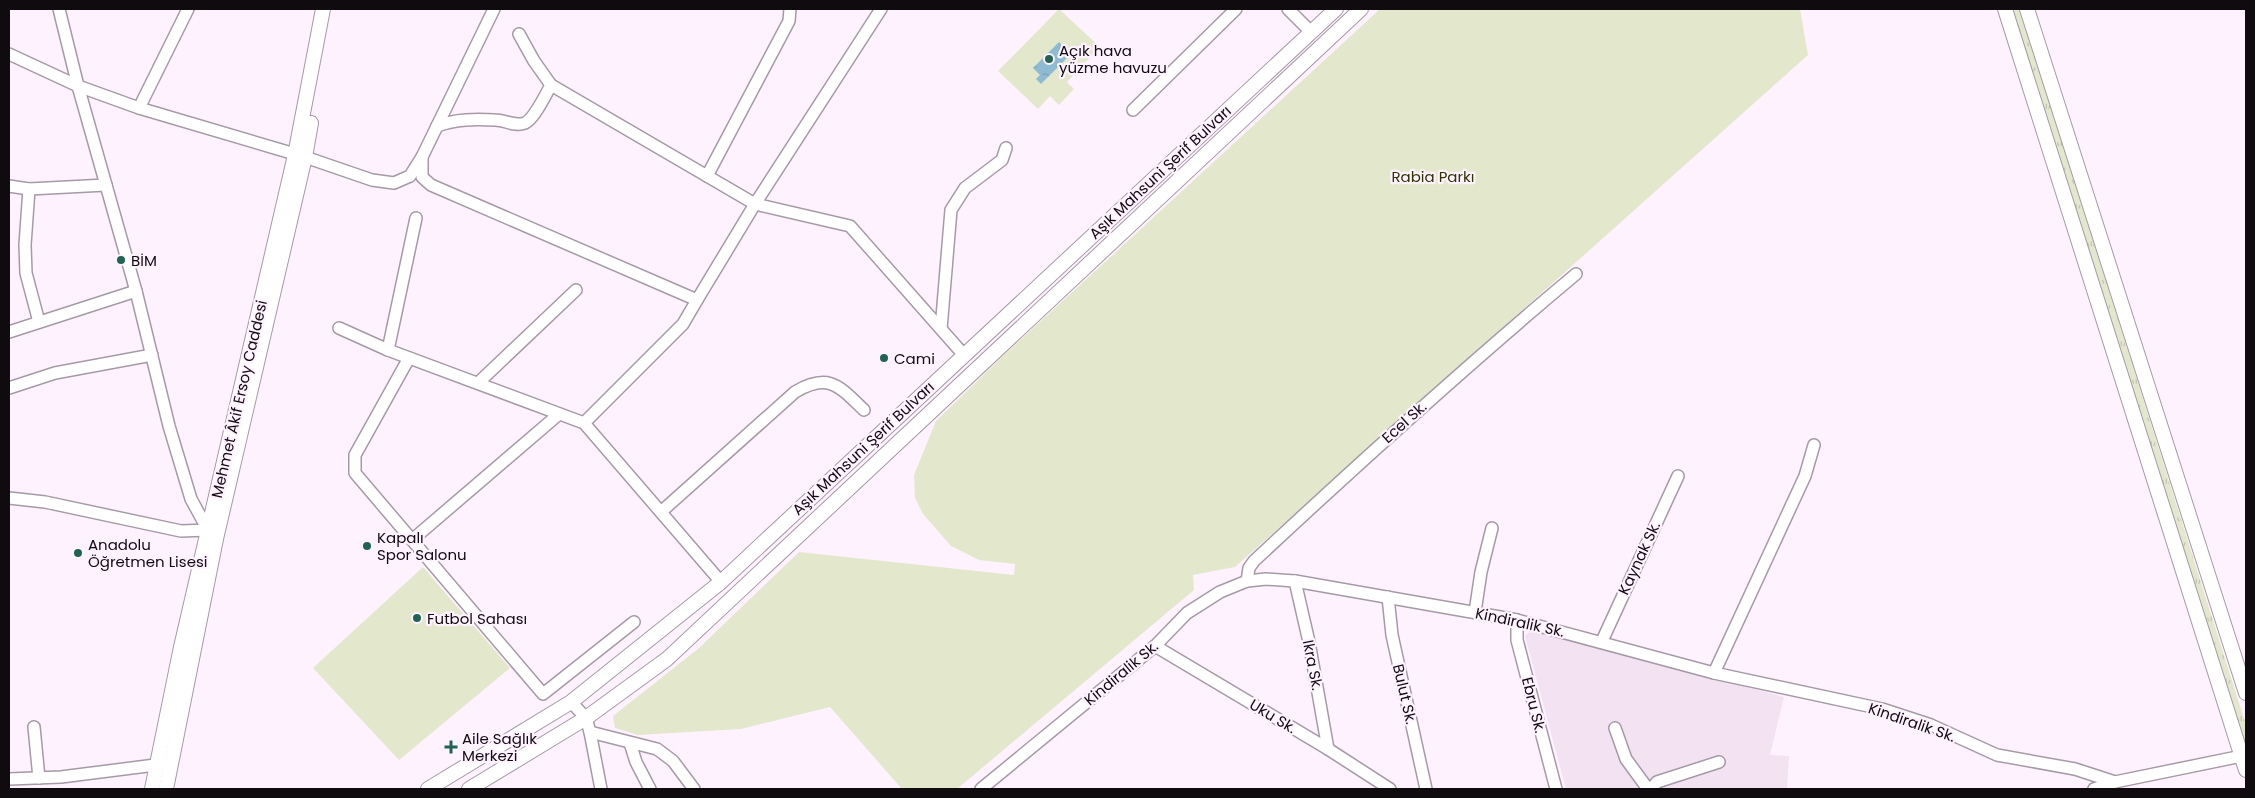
<svg xmlns="http://www.w3.org/2000/svg" width="2255" height="798" font-family="Poppins,sans-serif">
  <style>
    .education { fill: #f3e2f2 }
    .grass { fill: url(#grass-tufts) }
    .park { fill: #e3e8cd }
    .water { fill: url(#water-ripples) }
    .lines { fill: none; stroke-linecap: round; stroke-linejoin: round }
    .minor-casing { stroke: #a59aa6; stroke-width: 14 }
    .major-casing { stroke: #a59aa6; stroke-width: 16 }
    .minor { stroke: #fff; stroke-width: 11 }
    .major { stroke: #fff; stroke-width: 14 }
    .poi-dot { fill: #216353; stroke: #fef2ff; stroke-width: 2 }
    .labels { text-anchor: middle; dominant-baseline: central; stroke-width: 4.5; stroke-linejoin: round; paint-order: stroke }
    .poi-label { font-size: 15px; fill: #0f0b0f; stroke: #fef2ff; text-anchor: start }
    .street-label { font-size: 15px; fill: #0f0b0f; stroke: #fef2ff }
    .park-label { font-size: 15px; fill: #2e3400; stroke: #fef2ff }
  </style>
  <defs>
    <pattern id="grass-tufts" width="24" height="20" patternUnits="userSpaceOnUse" patternTransform="scale(1.25)"><rect width="24" height="20" fill="#e3e8cd"/><path d="M3 7l-1-3M5 7V3M7 7l1-3M15 17l-1-3M17 17v-4M19 17l1-3" fill="none" stroke="#c2c6af"/></pattern>
    <pattern id="water-ripples" width="26" height="14" patternUnits="userSpaceOnUse" patternTransform="scale(1.25)"><rect width="26" height="14" fill="#8ebbd3"/><path d="M2 4q2-2 4 0t4 0M15 11q2-2 4 0t4 0" fill="none" stroke="#799fb4"/></pattern>
  </defs>
  <rect width="100%" height="100%" fill="#fef2ff"/>
  <path class="education" d="M 1534,628 L 1784,697 L 1770,755 L 1789,756 L 1787,789 L 1566,789 L 1525,636 Z"/>
  <path class="grass" d="M 2010,9 L 2020,9 L 2246,725 L 2246,749 Z"/>
  <g class="park">
    <path d="M 1059,9 L 1100,47 L 1067,82 L 1074,89 L 1059,105 L 1050,96 L 1038,109 L 998,71 Z"/>
    <path d="M 1380,9 L 1800,9 L 1808,55 L 1235,567 L 1193,575 L 1194,590 L 957,789 L 902,789 L 830,707 L 741,729 L 638,735 L 615,728 L 613,716 L 699,648 L 799,552 L 1014,575 L 1015,564 L 979,560 L 951,546 L 923,514 L 915,498 L 914,475 L 936,421 L 1006,353 Z"/>
    <path d="M 423,567 L 510,668 L 399,760 L 313,668 Z"/>
  </g>
  <path class="water" d="M 1059,42 L 1071,54 L 1041,84 L 1036,79 L 1040,75 L 1033,68 Z"/>
  <g class="lines">
    <defs>
      <g id="minor">
        <path d="M 1288,9 L 1311,32"/>
        <path d="M 9,54 L 78,86 L 139,108 L 305,157 L 372,180 L 394,183 L 410,176 L 422,157 L 494,9"/>
        <path d="M 551,85 L 755,204 L 850,226 L 963,354"/>
        <path d="M 139,108 L 188,9"/>
        <path d="M 1133,110 L 1236,9"/>
        <path d="M 437,126 C 456,119 475,119 495,120 C 505,120 515,127 525,123 C 534,119 546,94 551,85 L 534,61 L 519,34"/>
        <path d="M 422,157 L 422,177 L 431,185 L 697,300 L 683,324 L 584,423"/>
        <path d="M 707,176 L 789,21 L 790,9"/>
        <path d="M 9,186 L 29,189 L 106,185"/>
        <path d="M 29,189 L 25,245 L 26,273 L 39,322"/>
        <path d="M 416,218 L 388,350 L 584,423 L 721,582"/>
        <path d="M 697,300 L 755,204 L 881,9"/>
        <path d="M 339,328 L 388,350"/>
        <path d="M 941,329 L 951,210 L 965,188 L 1002,160 L 1006,148"/>
        <path d="M 9,332 L 136,291"/>
        <path d="M 409,358 L 355,455 L 355,473 L 543,694 L 634,622"/>
        <path d="M 478,383 L 576,290"/>
        <path d="M 9,388 L 55,373 L 152,355"/>
        <path d="M 9,498 L 45,502 L 181,531 L 208,530 L 191,499 L 169,426 L 136,291 L 78,86 L 59,9"/>
        <path d="M 662,511 L 795,392 C 829,372 839,386 864,410"/>
        <path d="M 412,540 L 559,414"/>
        <path d="M 1247,581 L 1249,568 L 1254,561 C 1359,463 1465,367 1576,274"/>
        <path d="M 1295,581 L 1309,642 L 1328,749"/>
        <path d="M 1388,597 L 1392,635 L 1426,789"/>
        <path d="M 1475,612 L 1481,572 L 1492,528"/>
        <path d="M 1517,620 L 1517,640 L 1556,789"/>
        <path d="M 1602,641 L 1678,476"/>
        <path d="M 1155,646 L 1328,749 L 1390,789"/>
        <path d="M 1714,673 L 1805,476 L 1814,445"/>
        <path d="M 571,702 L 586,718 L 590,732 L 601,789"/>
        <path d="M 34,727 L 39,778"/>
        <path d="M 1615,728 L 1626,759 L 1648,789"/>
        <path d="M 590,732 L 657,749 L 673,761 L 694,789"/>
        <path d="M 630,743 L 636,762 L 650,789"/>
        <path d="M 9,779 L 61,777 L 163,764"/>
        <path d="M 981,789 L 1155,646 L 1187,613 L 1220,592 L 1247,581 L 1266,579 L 1295,581 L 1517,620 L 1714,673 L 1882,709 L 1931,725 L 1997,755 L 2075,769 L 2115,782"/>
        <path d="M 1651,789 L 1657,782 L 1719,762"/>
        <path d="M 2094,789 L 2115,782 L 2242,756"/>
      </g>
      <g id="major">
        <path d="M 2005,9 L 2246,770"/>
        <path d="M 2027,9 L 2246,693"/>
        <path d="M 152,789 L 181,647 L 295,155 L 323,9"/>
        <path d="M 166,789 L 216,539 L 305,157 L 311,123"/>
        <path d="M 428,789 L 571,702 L 721,582 L 1336,9"/>
        <path d="M 469,789 L 586,718 L 667,659 L 1361,9"/>
      </g>
    </defs>
    <use href="#minor" class="minor-casing"/>
    <use href="#major" class="major-casing"/>
    <use href="#minor" class="minor"/>
    <use href="#major" class="major"/>
  </g>
  <g class="poi-dot">
    <circle cx="1049" cy="59" r="5"/>
    <circle cx="121" cy="260" r="5"/>
    <circle cx="884" cy="358" r="5"/>
    <circle cx="367" cy="546" r="5"/>
    <circle cx="78" cy="553" r="5"/>
    <circle cx="417" cy="618" r="5"/>
    <path d="M448.5 739.5h5v5h5v5h-5v5h-5v-5h-5v-5h5z"/>
  </g>
  <g class="labels">
    <g class="poi-label">
      <text x="1059" y="50">Açık hava<tspan x="1059" dy="17">yüzme havuzu</tspan></text>
      <text x="131" y="260">BİM</text>
      <text x="894" y="358">Cami</text>
      <text x="377" y="537">Kapalı<tspan x="377" dy="17">Spor Salonu</tspan></text>
      <text x="88" y="544">Anadolu<tspan x="88" dy="17">Öğretmen Lisesi</tspan></text>
      <text x="427" y="618">Futbol Sahası</text>
      <text x="462" y="738">Aile Sağlık<tspan x="462" dy="17">Merkezi</tspan></text>
    </g>
    <g class="street-label">
      <text transform="translate(1160 172) rotate(-43)">Aşık Mahsuni Şerif Bulvarı</text>
      <text transform="translate(239 399) rotate(-77)">Mehmet Âkif Ersoy Caddesi</text>
      <text transform="translate(1404 422) rotate(-42)">Ecel Sk.</text>
      <text transform="translate(863 448) rotate(-43)">Aşık Mahsuni Şerif Bulvarı</text>
      <text transform="translate(1639 558) rotate(-65)">Kaynak Sk.</text>
      <text transform="translate(1520 622) rotate(12)">Kindiralik Sk.</text>
      <text transform="translate(1313 665) rotate(79)">Ikra Sk.</text>
      <text transform="translate(1121 673) rotate(-40)">Kindiralik Sk.</text>
      <text transform="translate(1405 694) rotate(77)">Bulut Sk.</text>
      <text transform="translate(1534 705) rotate(76)">Ebru Sk.</text>
      <text transform="translate(1273 716) rotate(31)">Uku Sk.</text>
      <text transform="translate(1912 722) rotate(19)">Kindiralik Sk.</text>
    </g>
    <g class="park-label">
      <text x="1433" y="176">Rabia Parkı</text>
    </g>
  </g>
  <rect width="2255" height="798" fill="none" stroke="#0f0b0f" stroke-width="20"/>
</svg>
